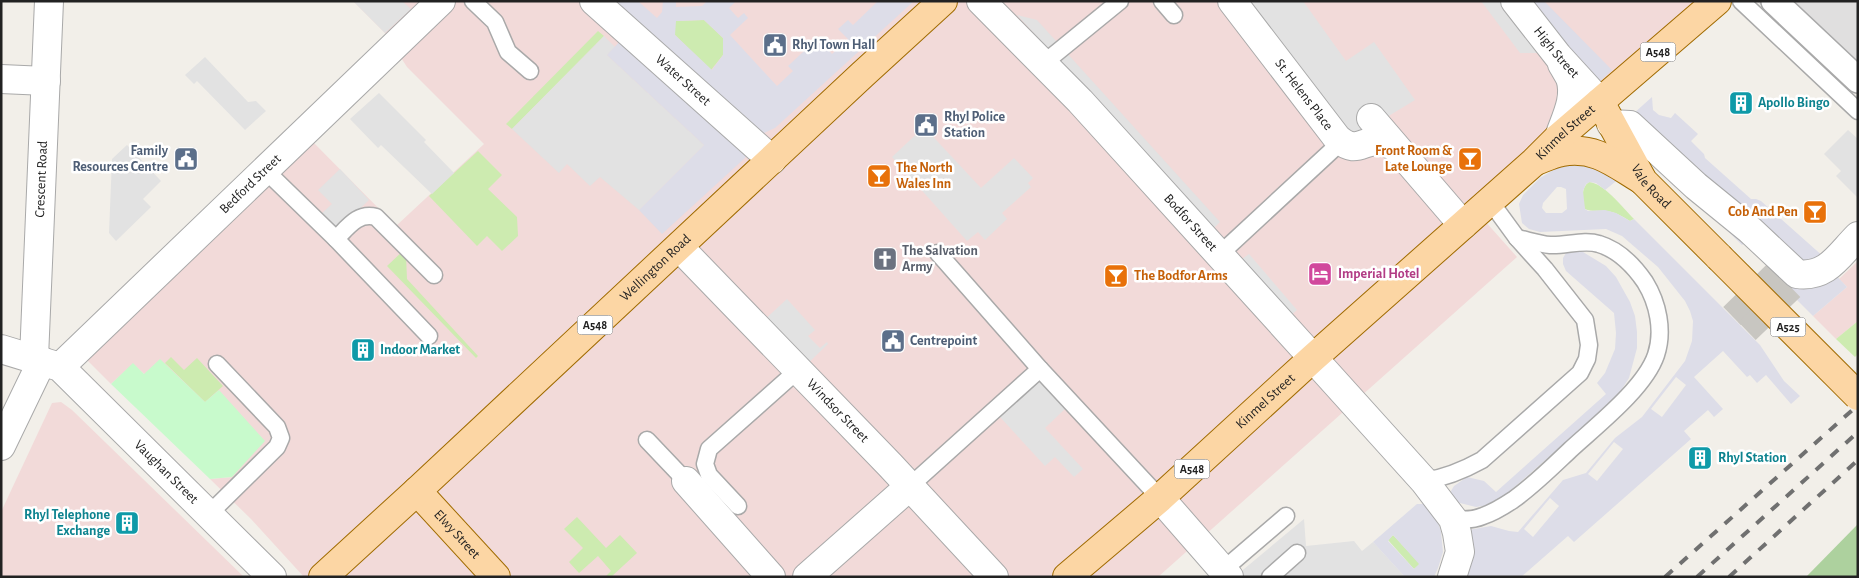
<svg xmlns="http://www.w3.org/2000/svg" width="1859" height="578" font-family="'Alegreya Sans',sans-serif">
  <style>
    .residential { fill: #e0dfdf }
    .commercial { fill: #f2dad9 }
    .grass { fill: #cdebb0 }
    .forest { fill: #add19e }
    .park { fill: #c8facc }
    .parking { fill: #e2e2e2 }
    .plaza { fill: #dddde8; fill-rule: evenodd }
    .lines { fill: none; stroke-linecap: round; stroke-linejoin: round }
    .pedestrian-tunnel { stroke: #c8c6c1; stroke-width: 25; stroke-dasharray: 25 12; stroke-linecap: butt }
    .service-casing { stroke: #a9a9a9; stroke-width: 19 }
    .pedestrian-casing { stroke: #a9a9a9; stroke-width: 28 }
    .minor-casing { stroke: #a9a9a9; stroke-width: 30 }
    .tertiary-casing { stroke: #a9a9a9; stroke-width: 30 }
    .primary-casing { stroke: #a06b00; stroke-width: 30 }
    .service { stroke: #fff; stroke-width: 16 }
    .pedestrian { stroke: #fff; stroke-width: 25 }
    .minor { stroke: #fff; stroke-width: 28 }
    .tertiary { stroke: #fff; stroke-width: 28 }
    .primary { stroke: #fcd6a4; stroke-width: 28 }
    .rail { stroke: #707070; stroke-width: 4; stroke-dasharray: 10 10; stroke-linecap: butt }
    .primary-bridge-casing { stroke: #a06b00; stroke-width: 30; stroke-linecap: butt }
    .primary-bridge { stroke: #fcd6a4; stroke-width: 28 }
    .labels { text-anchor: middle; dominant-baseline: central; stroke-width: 5; stroke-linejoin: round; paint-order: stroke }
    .shield { fill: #fff; stroke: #646464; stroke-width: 1 }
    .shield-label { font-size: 12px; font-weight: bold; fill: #222 }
    .service-label { font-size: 14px; font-weight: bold; fill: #4e5e75; stroke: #fff; text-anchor: start }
    .street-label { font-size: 14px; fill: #222; stroke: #fff }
    .culture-label { font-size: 14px; font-weight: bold; fill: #0d838f; stroke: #fff; text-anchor: start }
    .food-label { font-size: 14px; font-weight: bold; fill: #c56008; stroke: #fff; text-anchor: end }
    .worship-label { font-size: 14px; font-weight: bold; fill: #5b616d; stroke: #fff; text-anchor: start }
    .hotel-label { font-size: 14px; font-weight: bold; fill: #b23c85; stroke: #fff; text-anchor: start }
  </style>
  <rect width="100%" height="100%" fill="#f2efe9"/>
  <path class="residential" d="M 1756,1 L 1858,1 L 1858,92 Z"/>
  <g class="commercial">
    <path d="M 353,1 L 1695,1 L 1468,202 L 1517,257 L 1158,577 L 304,577 L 251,519 L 210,479 L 232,477 L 144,374 L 133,364 L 111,384 L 86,359 L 311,140 L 396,226 L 484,144 L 407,67 L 385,33 Z"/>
    <path d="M 1858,261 L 1858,321 L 1836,339 L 1813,316 L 1847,287 L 1839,279 Z"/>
    <path d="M 61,402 L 72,410 L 244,577 L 1,577 L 1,512 L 52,403 Z"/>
  </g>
  <g class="grass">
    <path d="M 704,20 L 723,38 L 723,55 L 711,70 L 675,35 L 675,21 Z"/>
    <path d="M 598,31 L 604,36 L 512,129 L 506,124 Z"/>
    <path d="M 478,151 L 502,175 L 488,189 L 517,217 L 518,236 L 502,251 L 487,236 L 477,246 L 429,196 Z"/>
    <path d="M 1589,182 C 1604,183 1623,208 1634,219 L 1630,221 C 1622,216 1615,212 1606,211 C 1599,210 1592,212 1585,209 C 1582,200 1581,187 1589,182 Z"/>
    <path d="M 404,250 L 406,255 L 407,279 L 478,356 L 476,358 L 387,266 Z"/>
    <path d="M 1858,321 L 1858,354 L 1855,357 L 1836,339 Z"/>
    <path d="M 171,357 L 184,370 L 197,358 L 223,386 L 205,402 L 165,363 Z"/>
    <path d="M 577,517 L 606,548 L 620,535 L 637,553 L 611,577 L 605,577 L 611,571 L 598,556 L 579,573 L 569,562 L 583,548 L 564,529 Z"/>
    <path d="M 1393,535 L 1420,564 L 1414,569 L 1388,540 Z"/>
  </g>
  <path class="forest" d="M 1858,524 L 1858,577 L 1806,577 Z"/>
  <path class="park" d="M 160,359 L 205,402 L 219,390 L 265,441 L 232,477 L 210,479 L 111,384 L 133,363 L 144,374 Z"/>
  <g class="parking">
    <path d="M 353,1 L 402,1 L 411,9 L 385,33 Z"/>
    <path d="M 1240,1 L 1303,1 L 1346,61 L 1374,42 L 1415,100 L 1359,134 L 1349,136 Z"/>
    <path d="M 1481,1 L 1499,1 L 1540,53 L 1520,53 Z"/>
    <path d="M 1017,15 L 1037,20 L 1220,222 L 1213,229 Z"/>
    <path d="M 604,36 L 615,47 L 607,55 L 704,145 L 639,210 L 600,177 L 590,186 L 567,164 L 559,173 L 512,129 Z"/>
    <path d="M 205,57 L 248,102 L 256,101 L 266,111 L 245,130 L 197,81 L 194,84 L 185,75 Z"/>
    <path d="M 379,93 L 426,140 L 424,142 L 454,173 L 432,194 L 381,145 L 378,148 L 350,119 Z"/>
    <path d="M 924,127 L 981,188 L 1014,158 L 1033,178 L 1028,183 L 1031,187 L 1002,213 L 1007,219 L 985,240 L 978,232 L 967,241 L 892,157 Z"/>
    <path d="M 1848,130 L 1858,139 L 1858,198 L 1836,176 L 1841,171 L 1824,154 Z"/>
    <path d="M 127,145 L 161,181 L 143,199 L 151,207 L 116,241 L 109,233 L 112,159 Z"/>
    <path d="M 340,169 L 369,200 L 337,231 L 321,214 L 332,204 L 318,190 Z"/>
    <path d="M 1249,254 L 1297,310 L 1290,316 L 1242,259 Z"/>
    <path d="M 787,299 L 815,330 L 808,336 L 820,348 L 827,342 L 828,344 L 803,368 L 761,323 Z"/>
    <path d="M 1040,380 L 1066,408 L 1045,428 L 1083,469 L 1074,477 L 1055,457 L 1045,466 L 1000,417 Z"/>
    <path d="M 1304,519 L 1306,546 L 1354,541 L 1362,551 L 1373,542 L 1405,577 L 1240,577 L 1238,574 Z"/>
  </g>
  <g class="plaza">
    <path d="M 616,1 L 638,1 L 657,18 L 662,12 L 663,1 L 676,1 L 676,7 L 702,6 L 707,1 L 736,1 L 729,8 L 738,18 L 744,13 L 748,18 L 730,35 L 777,86 L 793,71 L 788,66 L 818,38 L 832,54 L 840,47 L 848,39 L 838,29 L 848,20 L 853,25 L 878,1 L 914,1 L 775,128 L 764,133 L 752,131 ZM 704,20 L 723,38 L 723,55 L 712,70 L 675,35 L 676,21 Z"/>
    <path d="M 1530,1 L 1544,1 L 1612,70 L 1599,82 L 1594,84 Z"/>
    <path d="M 623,38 L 747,153 L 745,158 L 662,234 L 639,210 L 704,145 L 607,55 Z"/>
    <path d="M 1652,97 L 1653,110 L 1659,115 L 1671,118 L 1675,113 L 1698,134 L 1691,141 L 1704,154 L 1705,158 L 1751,199 L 1756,199 L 1761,201 L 1825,258 L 1802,264 L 1633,114 Z"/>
    <path d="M 1581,161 L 1620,178 L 1605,190 L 1596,183 L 1590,182 L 1586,184 L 1583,191 L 1585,209 L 1588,211 L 1605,210 L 1616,213 L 1630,221 L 1634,219 L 1760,345 L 1784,381 L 1800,396 L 1791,404 L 1766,375 L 1757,383 L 1750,375 L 1747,377 L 1723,351 L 1694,377 L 1723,409 L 1714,417 L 1708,410 L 1684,431 L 1691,439 L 1574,542 L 1568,536 L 1521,577 L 1465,577 L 1468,530 L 1491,526 L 1509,531 L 1518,532 L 1563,480 L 1586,473 L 1615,438 L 1642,417 L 1685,361 L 1692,341 L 1693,321 L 1690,311 L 1685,301 L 1658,267 L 1622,236 L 1606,229 L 1540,232 L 1529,229 L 1522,223 L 1519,204 L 1523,195 L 1540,178 L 1567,162 ZM 1557,187 L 1561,187 L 1566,189 L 1567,209 L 1562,213 L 1546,213 L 1542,208 L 1543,203 ZM 1676,377 L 1686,385 L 1662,417 L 1651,409 ZM 1614,442 L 1623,449 L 1597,481 L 1588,474 ZM 1550,498 L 1559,506 L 1533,537 L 1524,529 Z"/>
    <path d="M 1680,184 L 1777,263 L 1832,271 L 1847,287 L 1813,316 L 1770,273 L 1774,269 L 1746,242 L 1742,245 Z"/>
    <path d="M 1570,251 L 1583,252 L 1606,266 L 1616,277 L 1630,302 L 1635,316 L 1637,332 L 1637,348 L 1629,378 L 1620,392 L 1607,406 L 1503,497 L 1488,505 L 1476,507 L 1456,502 L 1452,497 L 1451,491 L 1454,486 L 1467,477 L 1484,481 L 1496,492 L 1606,394 L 1597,383 L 1605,373 L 1615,349 L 1616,333 L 1614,313 L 1566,271 L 1563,264 L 1563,258 L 1566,253 Z"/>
    <path d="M 1417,504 L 1426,504 L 1437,519 L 1441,532 L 1443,552 L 1438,568 L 1434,577 L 1405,577 L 1373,542 ZM 1393,535 L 1419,564 L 1414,569 L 1388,541 Z"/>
  </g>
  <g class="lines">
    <g class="pedestrian-tunnel">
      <path d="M 1732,316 L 1785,264"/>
      <path d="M 1747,331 L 1805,275"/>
    </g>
    <defs>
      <g id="service">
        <path d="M 473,1 L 495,22 L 508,52 L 530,71"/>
        <path d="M 1162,1 L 1174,15"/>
        <path d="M 1741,1 L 1858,111"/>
        <path d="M 1044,63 L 1120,1"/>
        <path d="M 265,170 L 336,239 L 429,336"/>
        <path d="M 336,239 C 348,227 358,212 376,217 L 434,275"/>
        <path d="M 938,253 L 1040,369 L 1160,498"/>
        <path d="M 1220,254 L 1341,142"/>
        <path d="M 647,440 L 686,481"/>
        <path d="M 1424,481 C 1445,478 1464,470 1482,460 L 1580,373 L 1587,359 L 1589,345 L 1585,320 L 1545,269 L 1517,238 L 1490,201"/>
        <path d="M 910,486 L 1040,369"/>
        <path d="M 738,506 L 709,475 L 705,464 L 709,449 L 798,370"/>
        <path d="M 209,514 L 277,447 L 281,438 L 277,427 L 217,364"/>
        <path d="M 1453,519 C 1462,520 1474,520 1483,516 C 1492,513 1504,506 1513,500 C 1533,486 1552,467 1570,450 C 1596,426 1645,388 1656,355 C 1664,331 1658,303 1645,282 C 1634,266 1619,250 1599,244 C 1584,239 1566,246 1550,245 C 1539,244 1527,240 1517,238"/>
        <path d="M 1223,570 L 1286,516"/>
        <path d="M 1270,577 L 1297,553"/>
      </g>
      <path id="pedestrian" d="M 1774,1 L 1858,80"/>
      <g id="minor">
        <path id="s1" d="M 1232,1 L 1337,138 C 1359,157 1362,137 1383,142 C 1387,142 1391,145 1395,147"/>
        <path d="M 1,79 L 46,81"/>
        <path d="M 1371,118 L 1463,225"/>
        <path d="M 1611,124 L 1630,125 L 1696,186 L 1750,230 L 1797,274 C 1827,278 1838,256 1858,236"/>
        <path id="s2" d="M 679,247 L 890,465 L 994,577"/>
        <path id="s3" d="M 1,349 L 60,367 L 272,577"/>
        <path id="s4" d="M 34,358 L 49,1"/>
        <path d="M 1313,358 L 1424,481 L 1453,519 L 1457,533 L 1460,552 L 1452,577"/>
        <path id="s5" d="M 60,367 L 441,1"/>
        <path d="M 1,446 L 42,361"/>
        <path d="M 686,481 L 771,577"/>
        <path d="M 1160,498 L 1229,577"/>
        <path d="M 807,577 L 910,486"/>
      </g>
      <g id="tertiary">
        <path id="s6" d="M 594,1 L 772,160"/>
        <path id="s7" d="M 981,1 L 1080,101 L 1313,358"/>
        <path id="s8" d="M 1515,1 L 1558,56 L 1600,102"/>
        <path d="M 1559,137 C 1565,119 1577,98 1570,78 C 1568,74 1565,69 1562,64"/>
      </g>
      <g id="primary">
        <path id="s9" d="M 1600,102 L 1643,181 L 1719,257"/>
        <path d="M 1536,161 C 1544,158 1554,153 1562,152 C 1596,146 1615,164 1642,180"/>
        <path id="s10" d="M 417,491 L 496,577"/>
        <path id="s11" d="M 323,577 L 417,491 L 862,75 L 943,1"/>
        <path id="s12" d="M 1067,577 L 1160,498 L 1313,358 L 1534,162 L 1559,137 L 1717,1"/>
      </g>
    </defs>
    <use href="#service" class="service-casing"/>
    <use href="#pedestrian" class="pedestrian-casing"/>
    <use href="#minor" class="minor-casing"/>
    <use href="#tertiary" class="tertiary-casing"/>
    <use href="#primary" class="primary-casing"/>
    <use href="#service" class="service"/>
    <use href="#pedestrian" class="pedestrian"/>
    <use href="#minor" class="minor"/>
    <use href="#tertiary" class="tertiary"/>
    <use href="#primary" class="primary"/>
    <g class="rail">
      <path d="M 1665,577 L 1858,405"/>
      <path d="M 1697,577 L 1858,432"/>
      <path d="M 1729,577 L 1858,460"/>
    </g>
    <defs>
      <path id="primary-bridge" d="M 1719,257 L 1858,396"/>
    </defs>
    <use href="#primary-bridge" class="primary-bridge-casing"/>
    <use href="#primary-bridge" class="primary-bridge"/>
  </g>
  <defs>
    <symbol id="civic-square" viewBox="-11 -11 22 22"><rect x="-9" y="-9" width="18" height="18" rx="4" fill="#5c6f8a" stroke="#fff"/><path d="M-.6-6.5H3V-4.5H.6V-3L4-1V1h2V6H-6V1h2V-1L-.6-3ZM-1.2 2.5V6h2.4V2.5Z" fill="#fff"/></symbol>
    <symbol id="building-square" viewBox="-11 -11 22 22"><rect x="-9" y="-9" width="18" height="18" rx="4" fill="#0f9aa8" stroke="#fff"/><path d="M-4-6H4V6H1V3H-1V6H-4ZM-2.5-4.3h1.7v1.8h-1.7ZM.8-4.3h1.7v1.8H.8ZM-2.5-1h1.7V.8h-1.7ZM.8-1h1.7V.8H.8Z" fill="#fff"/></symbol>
    <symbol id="bar-square" viewBox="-11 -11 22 22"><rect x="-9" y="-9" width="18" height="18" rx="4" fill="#e8710a" stroke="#fff"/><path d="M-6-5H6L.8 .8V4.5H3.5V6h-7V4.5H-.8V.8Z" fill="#fff"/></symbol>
    <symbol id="church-square" viewBox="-11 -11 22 22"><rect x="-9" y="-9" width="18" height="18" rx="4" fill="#6b7280" stroke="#fff"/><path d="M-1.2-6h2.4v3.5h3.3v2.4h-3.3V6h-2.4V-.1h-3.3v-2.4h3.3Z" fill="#fff"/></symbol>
    <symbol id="hotel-square" viewBox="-11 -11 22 22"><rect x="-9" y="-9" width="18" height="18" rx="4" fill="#d1479c" stroke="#fff"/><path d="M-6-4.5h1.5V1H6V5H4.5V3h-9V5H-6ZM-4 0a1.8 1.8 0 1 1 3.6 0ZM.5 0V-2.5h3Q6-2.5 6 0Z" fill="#fff"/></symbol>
  </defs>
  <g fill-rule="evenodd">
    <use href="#civic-square" x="761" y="31" width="28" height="28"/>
    <use href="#building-square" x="1727" y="89" width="28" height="28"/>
    <use href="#civic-square" x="912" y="111" width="28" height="28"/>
    <use href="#civic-square" x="172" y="145" width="28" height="28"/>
    <use href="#bar-square" x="1456" y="145" width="28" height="28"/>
    <use href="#bar-square" x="865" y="162" width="28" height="28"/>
    <use href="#bar-square" x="1801" y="198" width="28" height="28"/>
    <use href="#church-square" x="871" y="245" width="28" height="28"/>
    <use href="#hotel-square" x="1306" y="260" width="28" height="28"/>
    <use href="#bar-square" x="1102" y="262" width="28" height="28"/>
    <use href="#civic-square" x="879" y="327" width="28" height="28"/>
    <use href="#building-square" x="349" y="336" width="28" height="28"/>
    <use href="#building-square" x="1686" y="444" width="28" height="28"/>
    <use href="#building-square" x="113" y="509" width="28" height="28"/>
  </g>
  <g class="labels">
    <g class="shield">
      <rect x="1640.5" y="42.5" width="35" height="19" rx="4"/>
      <rect x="577.5" y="315.5" width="35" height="19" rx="4"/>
      <rect x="1770.5" y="317.5" width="35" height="19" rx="4"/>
      <rect x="1174.5" y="459.5" width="35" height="19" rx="4"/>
    </g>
    <g class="shield-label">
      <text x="1658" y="52">A548</text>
      <text x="595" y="325">A548</text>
      <text x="1788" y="327">A525</text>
      <text x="1192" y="469">A548</text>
    </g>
    <g class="service-label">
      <text x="792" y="45">Rhyl Town Hall</text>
      <text x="944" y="117">Rhyl Police<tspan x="944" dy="16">Station</tspan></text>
      <text x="168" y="151" text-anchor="end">Family<tspan x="168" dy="16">Resources Centre</tspan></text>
      <text x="910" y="341">Centrepoint</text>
    </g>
    <g class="street-label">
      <text stroke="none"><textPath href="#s8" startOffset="66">High Street</textPath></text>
      <text stroke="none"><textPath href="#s6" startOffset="119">Water Street</textPath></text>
      <text stroke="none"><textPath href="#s1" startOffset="118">St. Helens Place</textPath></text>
      <text stroke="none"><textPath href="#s12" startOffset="668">Kinmel Street</textPath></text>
      <text stroke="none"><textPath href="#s4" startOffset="179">Crescent Road</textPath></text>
      <text stroke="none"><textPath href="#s5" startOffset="264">Bedford Street</textPath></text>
      <text stroke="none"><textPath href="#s9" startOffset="99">Vale Road</textPath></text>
      <text stroke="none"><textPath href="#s7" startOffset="305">Bodfor Street</textPath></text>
      <text stroke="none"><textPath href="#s11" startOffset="454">Wellington Road</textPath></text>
      <text stroke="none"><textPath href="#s12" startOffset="265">Kinmel Street</textPath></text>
      <text stroke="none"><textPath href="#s2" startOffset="228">Windsor Street</textPath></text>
      <text stroke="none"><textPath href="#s3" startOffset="211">Vaughan Street</textPath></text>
      <text stroke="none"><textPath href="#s10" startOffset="59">Elwy Street</textPath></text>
    </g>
    <g class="culture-label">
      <text x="1758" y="103">Apollo Bingo</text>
      <text x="380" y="350">Indoor Market</text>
      <text x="1718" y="458">Rhyl Station</text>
      <text x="110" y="515" text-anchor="end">Rhyl Telephone<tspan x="110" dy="16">Exchange</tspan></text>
    </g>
    <g class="food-label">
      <text x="1452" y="151">Front Room &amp;<tspan x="1452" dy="16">Late Lounge</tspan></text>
      <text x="896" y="168" text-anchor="start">The North<tspan x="896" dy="16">Wales Inn</tspan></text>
      <text x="1798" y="212">Cob And Pen</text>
      <text x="1134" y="276" text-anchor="start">The Bodfor Arms</text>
    </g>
    <g class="worship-label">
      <text x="902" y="251">The Salvation<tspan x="902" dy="16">Army</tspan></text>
    </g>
    <g class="hotel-label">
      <text x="1338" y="274">Imperial Hotel</text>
    </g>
  </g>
  <rect width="1859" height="578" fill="none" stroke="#222222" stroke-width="5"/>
</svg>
